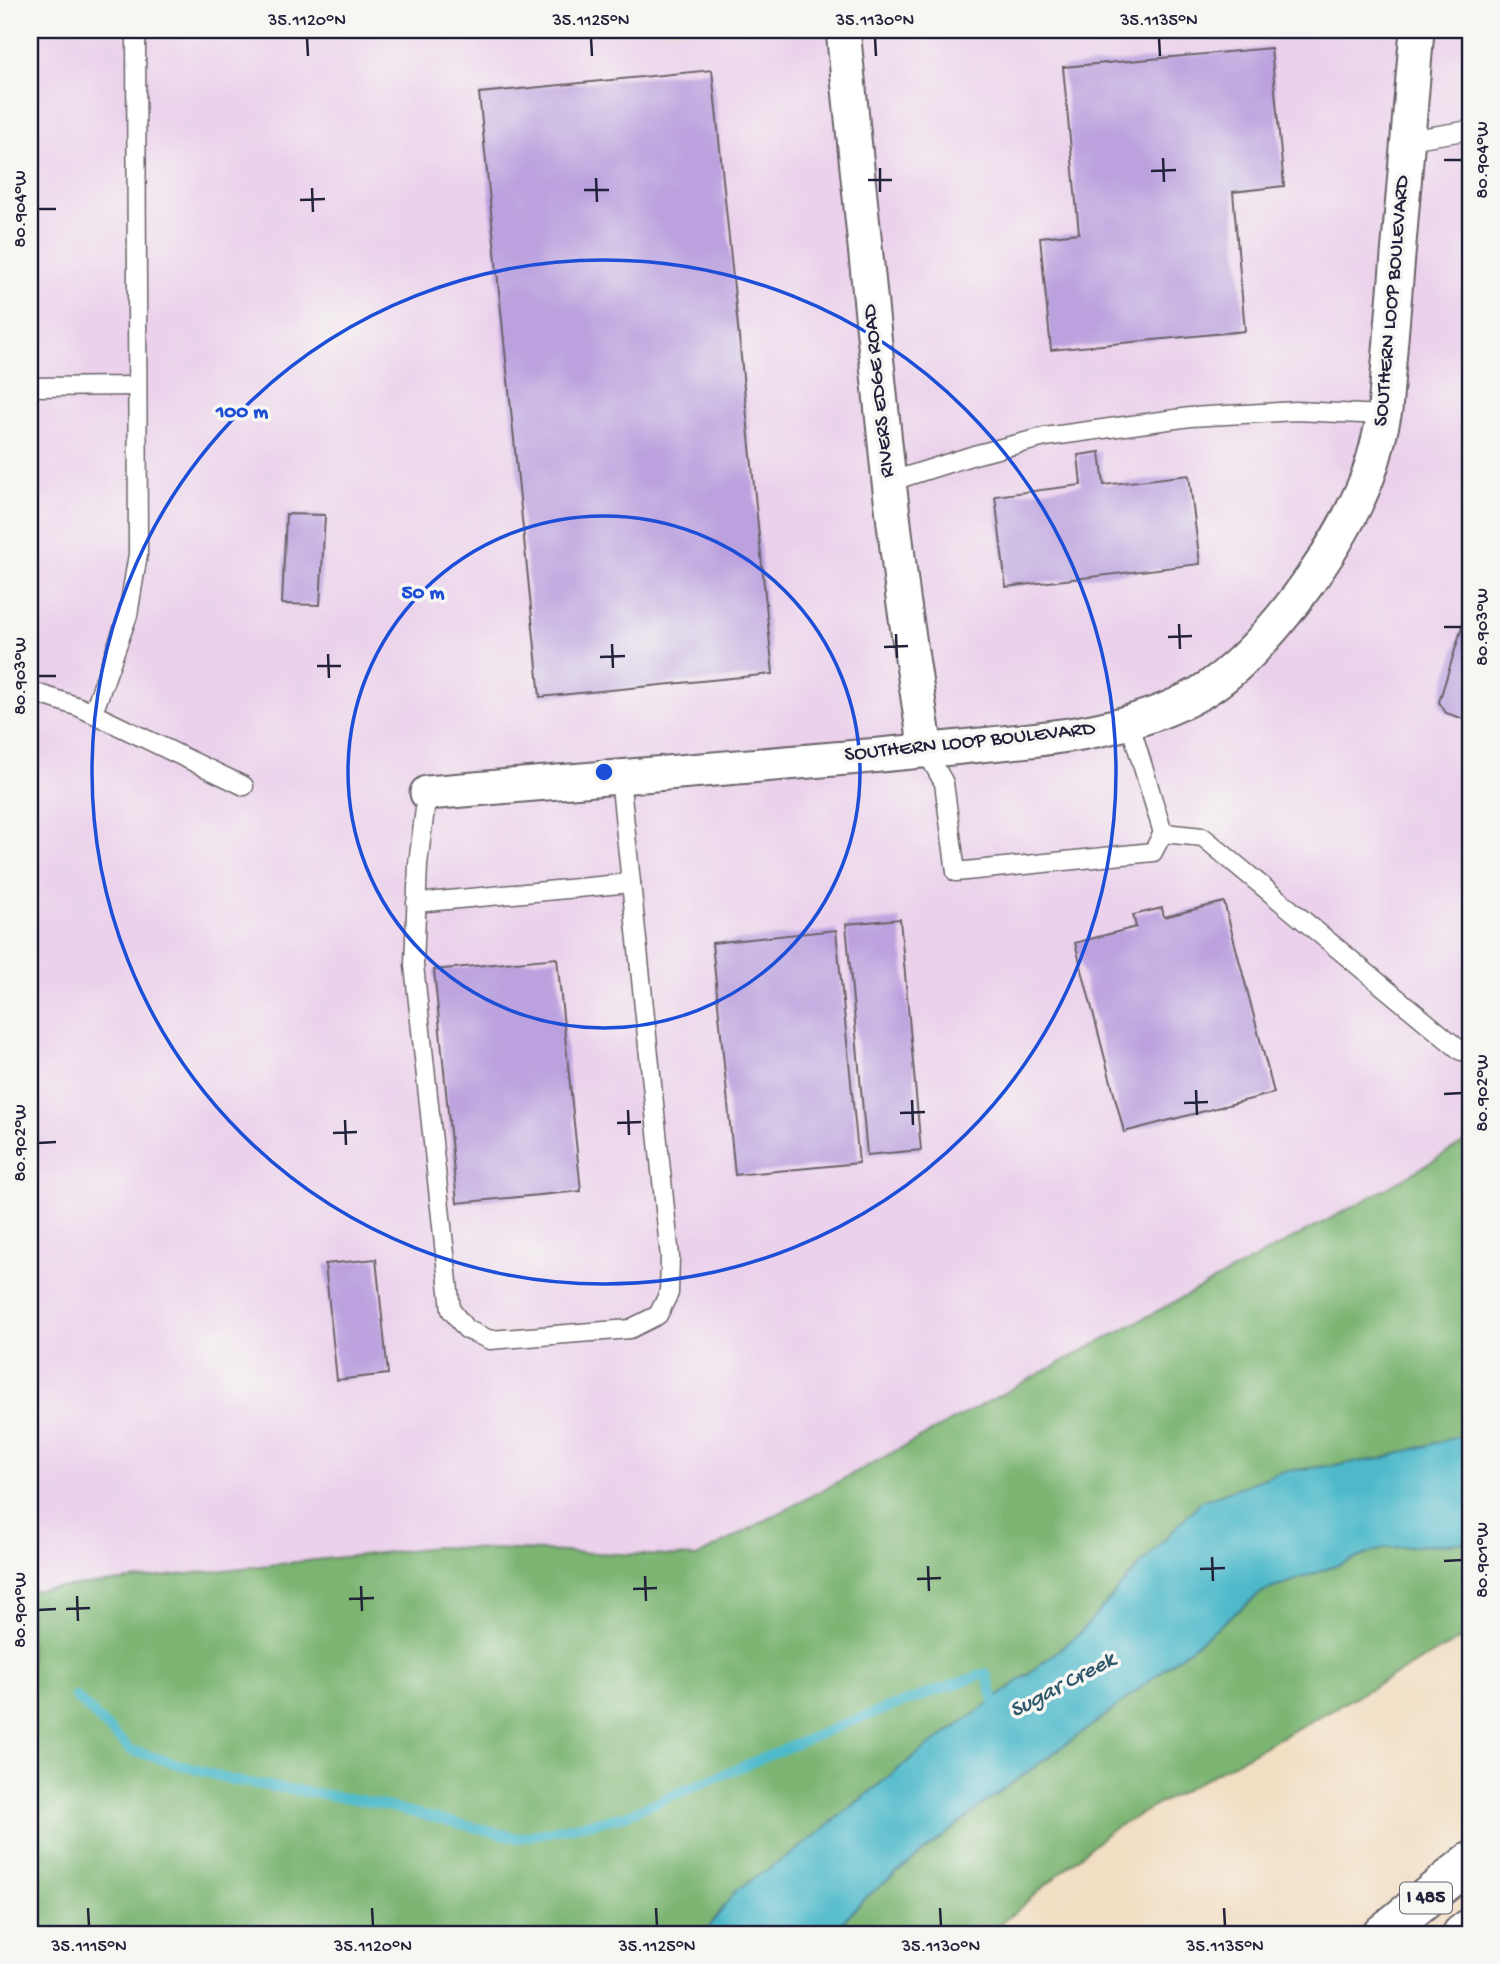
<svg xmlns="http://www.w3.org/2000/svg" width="1500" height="1964" font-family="'Gochi Hand',sans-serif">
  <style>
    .built { fill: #ebd1eb }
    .forest { fill: #7cb572; stroke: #4f6c56; stroke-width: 2 }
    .water { fill: #4db9ca; stroke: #386e82; stroke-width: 2 }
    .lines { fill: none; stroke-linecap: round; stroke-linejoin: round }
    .stream { stroke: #4db9ca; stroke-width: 10 }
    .building { fill: #bba1de }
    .lane-casing { stroke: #6b646a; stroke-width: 21 }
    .street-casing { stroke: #6b646a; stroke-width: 37 }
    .highway-casing { stroke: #6b646a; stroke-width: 42 }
    .lane { stroke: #fff; stroke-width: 18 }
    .street { stroke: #fff; stroke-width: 33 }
    .highway { stroke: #fff; stroke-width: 38 }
    .ticks { fill: none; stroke: #22223b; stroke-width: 2.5 }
    .ring { fill: none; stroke: #1d4ed8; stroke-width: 3.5 }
    .labels { text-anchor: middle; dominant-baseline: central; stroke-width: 7; stroke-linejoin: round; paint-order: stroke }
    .shield { fill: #f6f6f2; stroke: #626272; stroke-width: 2 }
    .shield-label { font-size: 19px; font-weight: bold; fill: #22223b }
    .street-label { font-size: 21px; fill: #22223b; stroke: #f6f6f2 }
    .water-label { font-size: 23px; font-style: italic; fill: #31576d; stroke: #f6f6f2 }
    .centre { fill: #1d4ed8; stroke: #f6f6f2; stroke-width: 3.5 }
    .ring-label { font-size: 21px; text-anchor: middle; font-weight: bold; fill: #1d4ed8; stroke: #f6f6f2; stroke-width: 7; stroke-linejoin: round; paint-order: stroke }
    .neatline { fill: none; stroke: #22223b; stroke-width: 2.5 }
    .ticks-label { font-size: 18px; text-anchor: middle; fill: #22223b }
  </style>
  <rect width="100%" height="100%" fill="#f6f6f2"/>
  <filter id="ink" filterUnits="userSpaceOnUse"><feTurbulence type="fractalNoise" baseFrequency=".0143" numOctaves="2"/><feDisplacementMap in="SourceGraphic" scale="14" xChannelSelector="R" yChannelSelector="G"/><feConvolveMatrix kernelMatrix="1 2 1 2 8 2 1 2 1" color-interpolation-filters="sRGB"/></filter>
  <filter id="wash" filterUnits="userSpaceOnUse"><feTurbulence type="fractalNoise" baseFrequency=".00686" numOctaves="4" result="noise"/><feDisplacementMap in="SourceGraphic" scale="28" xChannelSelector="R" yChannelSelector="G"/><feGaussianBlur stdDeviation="1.57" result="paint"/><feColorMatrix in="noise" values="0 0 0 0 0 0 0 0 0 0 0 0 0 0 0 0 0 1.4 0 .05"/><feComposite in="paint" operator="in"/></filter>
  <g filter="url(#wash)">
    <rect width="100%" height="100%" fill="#f2dec2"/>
    <path class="built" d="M 30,30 L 1470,30 L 1470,1139 L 1382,1191 L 697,1557 L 435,1547 L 30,1591 Z"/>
    <g class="forest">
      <path d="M 1470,1139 L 1470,1433 L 1380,1459 L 1281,1472 L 1141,1564 L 1078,1635 L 994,1700 L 916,1755 L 797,1850 L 736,1890 L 710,1926 L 697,1934 L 30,1934 L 30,1591 L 435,1547 L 697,1557 L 1382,1191 Z"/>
      <path d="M 1470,1542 L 1470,1634 L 1109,1831 L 989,1934 L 831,1934 L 864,1899 L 990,1799 L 1106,1715 L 1262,1592 L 1385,1548 Z"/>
    </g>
    <path class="water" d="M 1470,1433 L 1470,1542 L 1385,1548 L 1262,1592 L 1106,1715 L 990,1799 L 864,1899 L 831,1934 L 697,1934 L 710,1926 L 736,1890 L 797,1850 L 916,1755 L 994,1700 L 1078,1635 L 1141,1564 L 1201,1501 L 1281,1472 L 1380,1459 Z"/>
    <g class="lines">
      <path class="stream" d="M 75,1696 L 130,1750 L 235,1781 L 361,1800 L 518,1838 L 621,1817 L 849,1722 L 986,1673 L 998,1714"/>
    </g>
    <g id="blocks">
      <g class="building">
        <path d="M 1271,48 L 1284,186 L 1233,192 L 1245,331 L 1051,350 L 1040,237 L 1079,233 L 1063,67 Z"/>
        <path d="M 712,70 L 773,674 L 540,697 L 479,93 Z"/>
        <path d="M 1100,452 L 1104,485 L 1189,475 L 1200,564 L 1006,587 L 995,496 L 1081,485 L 1078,455 Z"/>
        <path d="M 286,514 L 325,515 L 320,605 L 282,604 Z"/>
        <path d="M 1470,601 L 1470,721 L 1446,713 L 1439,702 Z"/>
        <path d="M 1224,902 L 1274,1093 L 1124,1132 L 1075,943 L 1136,927 L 1133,915 L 1162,908 L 1164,917 Z"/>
        <path d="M 900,919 L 921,1150 L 867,1155 L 846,924 Z"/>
        <path d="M 836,930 L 859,1163 L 735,1175 L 712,943 Z"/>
        <path d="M 557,958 L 581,1191 L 457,1203 L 434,970 Z"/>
        <path d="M 376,1259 L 388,1374 L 337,1380 L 325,1264 Z"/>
      </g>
    </g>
  </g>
  <g filter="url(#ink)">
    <use href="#blocks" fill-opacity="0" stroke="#6b646a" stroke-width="2"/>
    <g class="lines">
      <defs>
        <g id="lane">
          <path d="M 1408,140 L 1470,130"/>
          <path d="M 30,387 L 137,386"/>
          <path d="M 889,482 L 974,455 L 1045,437 L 1190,417 L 1296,411 L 1384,415"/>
          <path d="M 30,691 L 79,707 L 244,786"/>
          <path d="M 93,713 L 128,615 L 138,554 L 136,30"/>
          <path d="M 926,751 L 944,783 L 956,872 L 1153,852 L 1163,833 L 1129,721"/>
          <path d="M 427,793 L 418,864 L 414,965 L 451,1310 L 466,1329 L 490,1340 L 630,1329 L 658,1315 L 669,1293 L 670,1257 L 620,777"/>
          <path d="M 1163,833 L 1203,837 L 1461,1051"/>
          <path d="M 416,903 L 631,883"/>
        </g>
        <g id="street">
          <path d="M 843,30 L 889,482 L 903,598 L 926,751"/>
          <path d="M 427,793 C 563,782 698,770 834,759 C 883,755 932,750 981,745 C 1055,738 1134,731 1200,693 C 1264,655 1338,550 1366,481 C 1375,458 1380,435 1385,410 L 1417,30"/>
        </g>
        <g id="highway">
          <path d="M 1382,1934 L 1470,1862"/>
          <path d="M 1462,1934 L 1470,1928"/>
        </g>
      </defs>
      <use href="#lane" class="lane-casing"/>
      <use href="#street" class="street-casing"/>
      <use href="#highway" class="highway-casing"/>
      <use href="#lane" class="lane"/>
      <use href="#street" class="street"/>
      <use href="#highway" class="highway"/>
    </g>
  </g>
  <path class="ticks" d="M 307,38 L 308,56M 591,38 L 592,56M 875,38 L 876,56M 1159,38 L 1160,56M 1163,158 L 1164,182M 1444,160 L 1462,160M 880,168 L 880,192M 1151,171 L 1176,170M 596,178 L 597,202M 868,180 L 892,180M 312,188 L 313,212M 584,190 L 609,190M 300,200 L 325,199M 38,209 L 56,209M 1179,624 L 1180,649M 1444,627 L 1462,627M 896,634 L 897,658M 1168,637 L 1192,636M 612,644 L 613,668M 884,647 L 908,646M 328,654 L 329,678M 600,657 L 625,656M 317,666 L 341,666M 38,676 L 56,676M 1196,1090 L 1197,1115M 1444,1094 L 1462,1093M 912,1100 L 913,1125M 1184,1103 L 1208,1102M 628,1110 L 629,1135M 900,1113 L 925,1112M 345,1120 L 346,1145M 617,1123 L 641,1122M 333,1133 L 357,1132M 38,1143 L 56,1142M 1212,1557 L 1213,1581M 1444,1561 L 1462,1560M 928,1566 L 929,1591M 1200,1569 L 1225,1568M 645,1576 L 646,1601M 917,1579 L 941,1578M 361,1586 L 362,1611M 633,1589 L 657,1588M 77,1596 L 78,1621M 349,1599 L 374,1598M 66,1609 L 90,1608M 38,1610 L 56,1609M 88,1908 L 89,1926M 372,1908 L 373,1926M 656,1908 L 657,1926M 940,1908 L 941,1926M 1224,1908 L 1225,1926"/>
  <g class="ring">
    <circle cx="604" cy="772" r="256"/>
    <circle cx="604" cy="772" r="512"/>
  </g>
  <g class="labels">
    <rect class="shield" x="1400" y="1882.5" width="52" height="31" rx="5"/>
    <g class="shield-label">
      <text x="1426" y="1898">I 485</text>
    </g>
    <g class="street-label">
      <text transform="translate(1393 301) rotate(-85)">SOUTHERN LOOP BOULEVARD</text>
      <text transform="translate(880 391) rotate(-96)">RIVERS EDGE ROAD</text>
      <text transform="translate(970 743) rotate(-6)">SOUTHERN LOOP BOULEVARD</text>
    </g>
    <g class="water-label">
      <text transform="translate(1063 1686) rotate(-28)">Sugar Creek</text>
    </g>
  </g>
  <circle cx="604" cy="772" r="10" class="centre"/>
  <g class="ring-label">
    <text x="242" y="417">100 m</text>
    <text x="423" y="598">50 m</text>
  </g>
  <rect width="1500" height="1964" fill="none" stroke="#f6f6f2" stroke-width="77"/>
  <rect x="38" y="38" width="1424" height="1888" class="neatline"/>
  <g class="ticks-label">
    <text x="307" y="25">35.1120°N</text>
    <text x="591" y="25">35.1125°N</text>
    <text x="875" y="25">35.1130°N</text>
    <text x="1159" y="25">35.1135°N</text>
    <text transform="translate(1481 160) rotate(-90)" y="6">80.904°W</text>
    <text transform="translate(19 209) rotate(-90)" y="6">80.904°W</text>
    <text transform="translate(1481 627) rotate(-90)" y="6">80.903°W</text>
    <text transform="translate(19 676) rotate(-90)" y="6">80.903°W</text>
    <text transform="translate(1481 1093) rotate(-90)" y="6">80.902°W</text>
    <text transform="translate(19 1143) rotate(-90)" y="6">80.902°W</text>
    <text transform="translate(1481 1560) rotate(-90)" y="6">80.901°W</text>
    <text transform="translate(19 1610) rotate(-90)" y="6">80.901°W</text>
    <text x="89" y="1951">35.1115°N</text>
    <text x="373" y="1951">35.1120°N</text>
    <text x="657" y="1951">35.1125°N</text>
    <text x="941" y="1951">35.1130°N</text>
    <text x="1225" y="1951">35.1135°N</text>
  </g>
</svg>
